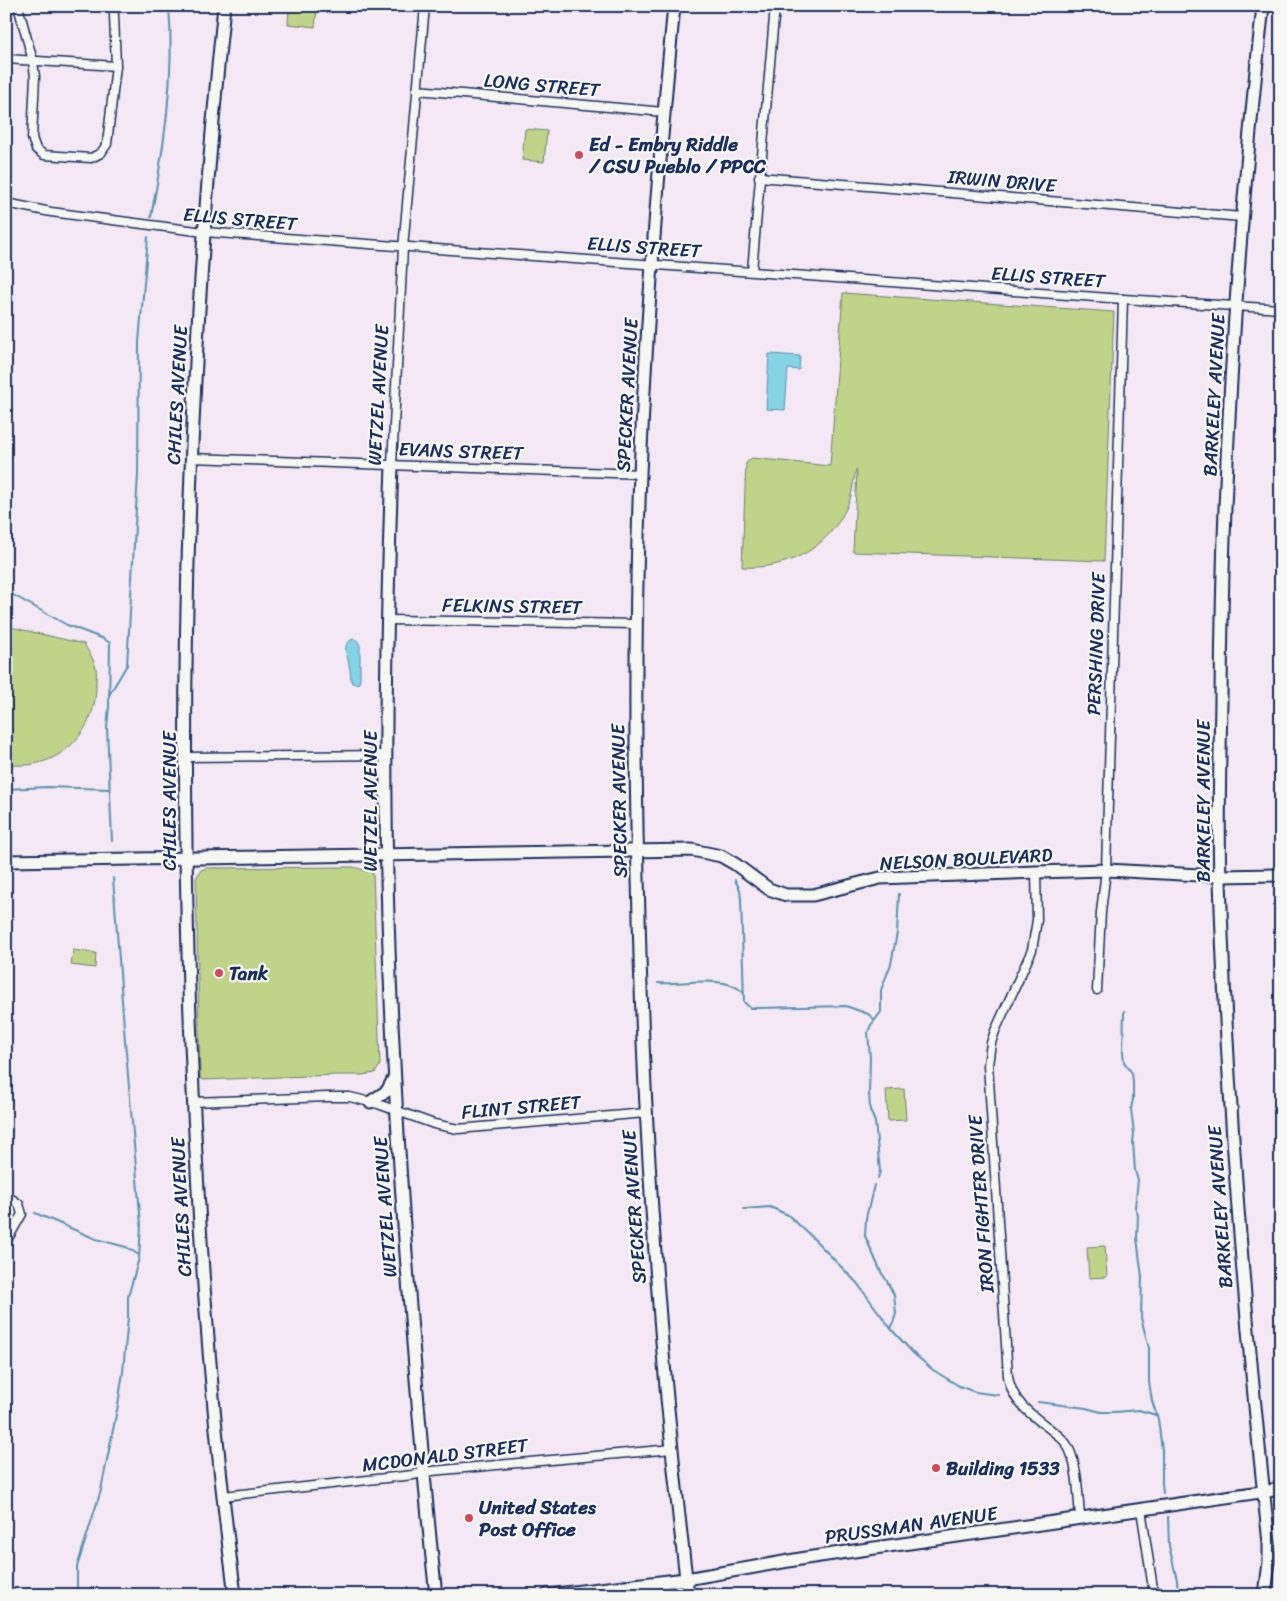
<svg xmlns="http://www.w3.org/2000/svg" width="1287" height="1601" font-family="Sriracha,sans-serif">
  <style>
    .green { fill: #bfd389; stroke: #6d8174 }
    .water { fill: #86d3e5; stroke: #5b91af }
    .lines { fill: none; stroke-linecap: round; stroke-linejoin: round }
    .stream { stroke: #5b91af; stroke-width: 2 }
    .street-casing { stroke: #1b2f5e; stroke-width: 11 }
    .secondary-casing { stroke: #1b2f5e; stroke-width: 15 }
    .street { stroke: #f6f6f2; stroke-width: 8 }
    .secondary { stroke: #f6f6f2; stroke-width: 11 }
    .poi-dot { fill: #d1495b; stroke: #f6f6f2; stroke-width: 2 }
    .labels { text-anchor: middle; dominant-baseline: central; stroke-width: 4.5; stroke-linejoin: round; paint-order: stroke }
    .street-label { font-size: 19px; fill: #1b2f5e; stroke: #f6f6f2 }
    .poi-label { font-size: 19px; font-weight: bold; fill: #1b2f5e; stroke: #f6f6f2; text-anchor: start }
  </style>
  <rect width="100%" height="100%" fill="#f3e8f3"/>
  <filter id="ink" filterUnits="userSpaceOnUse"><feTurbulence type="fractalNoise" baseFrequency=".02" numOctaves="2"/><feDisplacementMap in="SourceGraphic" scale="10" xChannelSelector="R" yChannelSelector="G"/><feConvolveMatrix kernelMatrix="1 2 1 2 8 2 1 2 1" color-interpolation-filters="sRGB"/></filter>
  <g filter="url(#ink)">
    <g class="green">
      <path d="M 289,8 L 317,10 L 315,27 L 288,24 Z"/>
      <path d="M 525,129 L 547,131 L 544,162 L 522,160 Z"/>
      <path d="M 843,293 L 1114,312 L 1104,561 L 853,552 L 857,470 L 856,469 C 854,478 853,487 851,496 C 835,545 791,570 742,567 L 746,463 L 752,458 L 830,466 Z"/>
      <path d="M 6,626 L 84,644 C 88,651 94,659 96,668 C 97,673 96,679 96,683 C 98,733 56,773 6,764 Z"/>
      <path d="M 354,867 L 373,873 L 380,1065 L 375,1073 L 362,1075 L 336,1075 L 203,1080 L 200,1078 L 196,878 L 201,870 L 206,868 Z"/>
      <path d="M 73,950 L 96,953 L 95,968 L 71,965 Z"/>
      <path d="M 904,1089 L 906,1120 L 888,1121 L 886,1090 Z"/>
      <path d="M 1105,1246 L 1107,1277 L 1089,1278 L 1087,1247 Z"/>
    </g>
    <g class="water">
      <path d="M 769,354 L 800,356 L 799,370 L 788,369 L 785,410 L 766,409 Z"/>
      <path d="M 353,639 L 357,640 L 360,645 L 360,678 L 359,683 L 356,684 L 352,683 C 350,677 351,672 349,665 C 348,655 340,645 353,639 Z"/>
    </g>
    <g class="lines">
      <g class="stream">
        <path d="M 151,217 C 164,148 175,76 169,6"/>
        <path d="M 6,591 L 67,625 L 104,639 L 110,643 L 109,707 L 107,727 L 112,841"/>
        <path d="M 109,695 L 127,665 L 138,474 L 139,342 L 148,237"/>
        <path d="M 6,789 L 47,787 L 109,789"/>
        <path d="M 735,880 L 740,890 L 741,899 L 744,1002 L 750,1008 L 758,1008 L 846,1006 L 868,1014 L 874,1019"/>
        <path d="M 658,983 C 682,985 725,974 743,992"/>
        <path d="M 1124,1011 L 1123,1052 L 1124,1062 L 1132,1073 L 1133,1082 L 1133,1099 L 1131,1109 L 1134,1134 L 1133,1142 L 1135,1171 L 1138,1180 L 1135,1207 L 1138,1215 L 1137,1238 L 1142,1277 L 1141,1318 L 1149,1348 L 1149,1382 L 1152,1401 L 1158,1419 L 1162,1450 L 1162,1483 L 1163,1493"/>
        <path d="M 878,1178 L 880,1171 L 875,1122 L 870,1110 L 869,1093 L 870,1058 L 868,1032 L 871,1025 L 881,1012 L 881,990 L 891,964 L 897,933 L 899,894"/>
        <path d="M 874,1185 L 866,1218 L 865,1236 L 881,1272 L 887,1281 L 894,1295 L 896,1314 L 891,1329"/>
        <path d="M 744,1209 L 770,1207 L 788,1215 L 810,1235 L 857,1283 L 892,1330 L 913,1353 L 933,1370 L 959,1386 L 975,1392 L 998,1395"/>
        <path d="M 35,1213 L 96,1239 L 126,1247 L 139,1255"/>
        <path d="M 1038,1402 L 1086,1408 L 1101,1412 L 1115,1412 L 1139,1410 L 1156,1415"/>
        <path d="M 1168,1517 L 1169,1546 L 1177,1580 L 1178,1595"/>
        <path d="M 77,1595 L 77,1567 L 101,1490 L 118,1405 L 123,1372 L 128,1317 L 128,1297 L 139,1258 L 141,1225 L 125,1041 L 113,878"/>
      </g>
      <defs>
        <g id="street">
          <path d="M 18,6 L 33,61 L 35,77 L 32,138 L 36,149 L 44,155 L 91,158 L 101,153 L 107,144 L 116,66 L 114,15 L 112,6"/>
          <path d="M 6,59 L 116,66"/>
          <path d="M 417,90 L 664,112"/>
          <path d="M 759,177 L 1242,217"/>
          <path d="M 6,203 L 51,212 L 204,232 L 1123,299 L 1281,309"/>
          <path d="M 752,271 L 775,6"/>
          <path d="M 191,458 L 641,474"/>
          <path d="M 392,465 L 403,248 L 425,6"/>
          <path d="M 388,620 L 636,624"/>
          <path d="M 186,757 L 387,755"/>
          <path d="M 1036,872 L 1037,920 L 1032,950 L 995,1031 L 991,1043 L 988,1065 L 1008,1376 C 1012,1402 1030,1414 1050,1429 C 1056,1434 1063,1438 1067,1445 C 1078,1463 1078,1496 1080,1517"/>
          <path d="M 1097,990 L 1101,912 L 1106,870 L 1123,299"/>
          <path d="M 193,1102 L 327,1097 L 350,1097 L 378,1104 L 434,1124 L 458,1129 L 646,1113"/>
          <path d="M 6,1195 L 19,1204 L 22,1214 L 6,1242"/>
          <path d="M 223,1496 L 413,1475 L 432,1471 L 672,1449"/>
          <path d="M 1141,1509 L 1154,1595"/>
        </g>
        <g id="secondary">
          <path d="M 224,6 C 190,333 179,661 189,989 C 196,1191 208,1394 235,1595"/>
          <path d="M 674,6 C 662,128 652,251 645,373 C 634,554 634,736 639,917 C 644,1144 661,1370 688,1595"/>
          <path d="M 1263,6 C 1237,237 1222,469 1221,701 C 1220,760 1218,820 1220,879 C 1227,1101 1245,1322 1269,1543 L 1269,1562 L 1265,1595"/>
          <path d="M 392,465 C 388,579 385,693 386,806 C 387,973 397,1140 410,1306 C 418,1402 425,1499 436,1595"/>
          <path d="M 6,861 L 692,850 L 721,856 L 735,864 L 769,889 L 786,895 L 813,895 L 880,878 L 1036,872 L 1106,870 L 1219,876 L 1281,875"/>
          <path d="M 370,1102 L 387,1091 L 394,1078"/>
          <path d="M 547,1595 L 686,1579 L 806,1558 L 1281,1489"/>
        </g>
      </defs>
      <use href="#street" class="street-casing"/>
      <use href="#secondary" class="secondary-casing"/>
      <use href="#street" class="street"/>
      <use href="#secondary" class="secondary"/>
    </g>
  </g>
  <g class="poi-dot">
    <circle cx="579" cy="155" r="5"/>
    <circle cx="219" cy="973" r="5"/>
    <circle cx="936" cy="1468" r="5"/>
    <circle cx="469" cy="1518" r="5"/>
  </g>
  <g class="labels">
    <g class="street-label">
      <text transform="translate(542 85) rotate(5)">LONG STREET</text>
      <text transform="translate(1002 181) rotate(5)">IRWIN DRIVE</text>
      <text transform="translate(240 219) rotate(5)">ELLIS STREET</text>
      <text transform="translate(644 247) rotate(4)">ELLIS STREET</text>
      <text transform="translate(1048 277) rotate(4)">ELLIS STREET</text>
      <text transform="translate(177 395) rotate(-87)">CHILES AVENUE</text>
      <text transform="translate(378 395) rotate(-87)">WETZEL AVENUE</text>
      <text transform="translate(627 395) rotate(-87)">SPECKER AVENUE</text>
      <text transform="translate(1214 395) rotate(-87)">BARKELEY AVENUE</text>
      <text transform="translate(461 451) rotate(2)">EVANS STREET</text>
      <text transform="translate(512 606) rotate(1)">FELKINS STREET</text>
      <text transform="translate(1096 644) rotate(-88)">PERSHING DRIVE</text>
      <text transform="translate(169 801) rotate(-90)">CHILES AVENUE</text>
      <text transform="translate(370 801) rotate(-90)">WETZEL AVENUE</text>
      <text transform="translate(619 801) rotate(-91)">SPECKER AVENUE</text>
      <text transform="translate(1203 801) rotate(-90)">BARKELEY AVENUE</text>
      <text transform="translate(966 859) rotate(-3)">NELSON BOULEVARD</text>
      <text transform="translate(521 1107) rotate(-5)">FLINT STREET</text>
      <text transform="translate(981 1204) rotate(-94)">IRON FIGHTER DRIVE</text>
      <text transform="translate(181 1207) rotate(-93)">CHILES AVENUE</text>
      <text transform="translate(385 1207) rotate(-94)">WETZEL AVENUE</text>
      <text transform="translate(634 1207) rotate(-94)">SPECKER AVENUE</text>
      <text transform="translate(1220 1207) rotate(-94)">BARKELEY AVENUE</text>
      <text transform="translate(445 1455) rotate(-7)">MCDONALD STREET</text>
      <text transform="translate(911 1525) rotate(-8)">PRUSSMAN AVENUE</text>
    </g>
    <g class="poi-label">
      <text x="589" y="144">Ed - Embry Riddle<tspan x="589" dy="22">/ CSU Pueblo / PPCC</tspan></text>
      <text x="229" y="973">Tank</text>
      <text x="946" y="1468">Building 1533</text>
      <text x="479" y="1507">United States<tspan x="479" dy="22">Post Office</tspan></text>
    </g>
  </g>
  <rect width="1287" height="1601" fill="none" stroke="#f6f6f2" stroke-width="25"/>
  <rect x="12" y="12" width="1262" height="1576" fill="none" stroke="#1b2f5e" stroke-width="2" filter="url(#ink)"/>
</svg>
